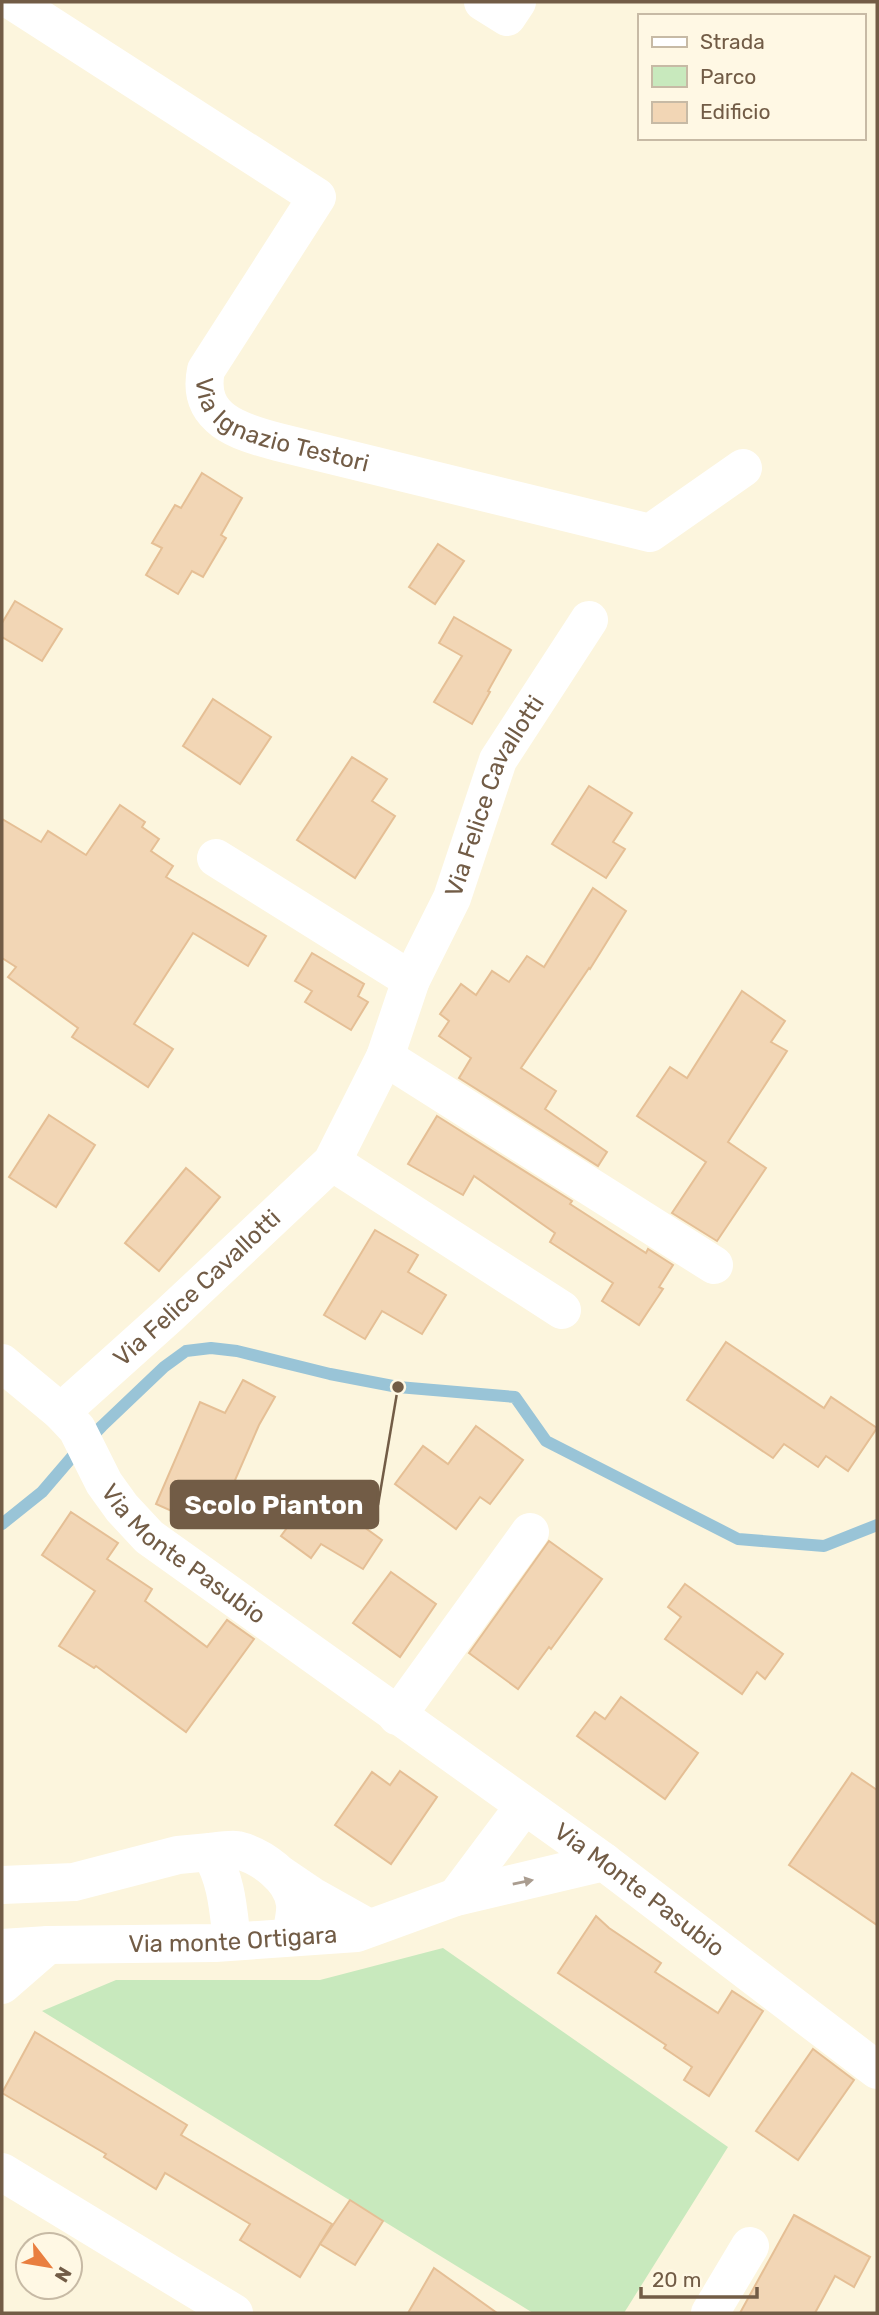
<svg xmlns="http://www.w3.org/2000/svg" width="879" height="2315" font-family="Rubik,sans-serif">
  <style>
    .green { fill: #c8e9bd }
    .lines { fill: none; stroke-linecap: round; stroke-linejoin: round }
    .stream { stroke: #99c4d7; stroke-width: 12 }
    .building { fill: #f2d6b5; stroke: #e5bf95; stroke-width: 2 }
    .street { stroke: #fff; stroke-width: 38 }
    .oneway { fill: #aa9d90 }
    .labels { text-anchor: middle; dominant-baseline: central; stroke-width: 6; stroke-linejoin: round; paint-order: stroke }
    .street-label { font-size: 24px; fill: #725c46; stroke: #fff8e4 }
    .leader { fill: none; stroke: #725c46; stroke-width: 2.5 }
    .callout-dot { fill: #725c46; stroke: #fff8e4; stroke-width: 2.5 }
    .callout { fill: #725c46; stroke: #725c46; stroke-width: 2.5 }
    .callout-label { font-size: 26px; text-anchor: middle; font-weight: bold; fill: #fff }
  </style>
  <rect width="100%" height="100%" fill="#fcf5dd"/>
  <path class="green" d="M 443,1948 L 728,2147 L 624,2313 L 533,2313 L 42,2011 L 116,1980 L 320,1980 Z"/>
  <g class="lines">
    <path class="stream" d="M 2,1524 L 42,1492 L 72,1457 L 102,1426 L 164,1367 L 186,1351 L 211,1348 L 237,1351 L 330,1374 L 398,1387 L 515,1397 L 546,1441 L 738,1539 L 824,1546 L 877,1525"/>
  </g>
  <g class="building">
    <path d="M 202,473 L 242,498 L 221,535 L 226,538 L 203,577 L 192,571 L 178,594 L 146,575 L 162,548 L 152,543 L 175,505 L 181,508 Z"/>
    <path d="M 438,544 L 464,561 L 435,604 L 409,587 Z"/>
    <path d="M 15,601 L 62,629 L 42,661 L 2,637 L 2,623 Z"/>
    <path d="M 454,617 L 511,650 L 488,691 L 490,692 L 472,724 L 434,702 L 462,656 L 439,643 Z"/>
    <path d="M 213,699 L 271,737 L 240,784 L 183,746 Z"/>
    <path d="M 352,757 L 387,779 L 372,801 L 395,816 L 355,878 L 297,840 Z"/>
    <path d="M 589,786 L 632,813 L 613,842 L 625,849 L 606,878 L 552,844 Z"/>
    <path d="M 120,805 L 145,822 L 142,827 L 159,839 L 151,851 L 173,866 L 166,877 L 266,936 L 248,966 L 193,933 L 134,1024 L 173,1049 L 148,1087 L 72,1037 L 78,1028 L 8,977 L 16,967 L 2,958 L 2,819 L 41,842 L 48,831 L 86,855 Z"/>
    <path d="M 593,888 L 626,911 L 590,969 L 589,968 L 521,1068 L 556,1091 L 545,1109 L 607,1152 L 598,1166 L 459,1078 L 471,1058 L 439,1036 L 449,1021 L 440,1014 L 461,984 L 476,995 L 492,971 L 509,982 L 527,956 L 544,967 Z"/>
    <path d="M 312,953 L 364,984 L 358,996 L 368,1002 L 351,1030 L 305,1002 L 312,991 L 295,981 Z"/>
    <path d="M 742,991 L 785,1021 L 771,1042 L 787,1051 L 728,1142 L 766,1168 L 717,1241 L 672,1213 L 706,1162 L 637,1116 L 670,1067 L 687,1078 Z"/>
    <path d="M 49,1115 L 95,1145 L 56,1207 L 9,1177 Z"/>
    <path d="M 437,1116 L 572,1201 L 570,1204 L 646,1253 L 648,1249 L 673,1265 L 659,1287 L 663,1289 L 639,1325 L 602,1301 L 613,1283 L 550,1242 L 555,1233 L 474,1176 L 463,1195 L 408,1164 Z"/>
    <path d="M 186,1168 L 220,1197 L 159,1271 L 125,1243 Z"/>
    <path d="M 375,1230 L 418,1255 L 408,1272 L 446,1295 L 422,1334 L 382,1311 L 365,1339 L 324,1315 Z"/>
    <path d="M 726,1342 L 824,1408 L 831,1397 L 877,1428 L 848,1471 L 826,1456 L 818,1467 L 784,1444 L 773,1458 L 687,1400 Z"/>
    <path d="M 243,1380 L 275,1397 L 259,1425 L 222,1510 L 193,1497 L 185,1517 L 156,1504 L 200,1402 L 225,1413 Z"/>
    <path d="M 476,1426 L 523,1460 L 490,1504 L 480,1497 L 456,1529 L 395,1484 L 423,1446 L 448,1464 Z"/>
    <path d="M 314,1491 L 382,1540 L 363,1569 L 321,1544 L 311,1558 L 281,1536 Z"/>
    <path d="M 71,1512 L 118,1543 L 107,1559 L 152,1589 L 145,1601 L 207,1647 L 227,1620 L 254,1639 L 186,1732 L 96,1666 L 94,1668 L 59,1646 L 95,1591 L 42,1555 Z"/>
    <path d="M 549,1541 L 602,1579 L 551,1649 L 549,1647 L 518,1689 L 469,1653 Z"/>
    <path d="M 391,1572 L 436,1604 L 400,1657 L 353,1623 Z"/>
    <path d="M 685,1584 L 783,1654 L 765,1679 L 757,1672 L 742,1694 L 665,1639 L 681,1617 L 668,1607 Z"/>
    <path d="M 621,1697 L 698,1753 L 665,1799 L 577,1736 L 595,1712 L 605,1719 Z"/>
    <path d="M 400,1771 L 437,1797 L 391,1864 L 335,1825 L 372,1772 L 390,1785 Z"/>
    <path d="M 852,1773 L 877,1790 L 877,1925 L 789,1865 Z"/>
    <path d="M 596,1916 L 609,1928 L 661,1963 L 655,1972 L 718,2013 L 732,1991 L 763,2011 L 709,2096 L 684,2080 L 692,2067 L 664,2048 L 666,2045 L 558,1973 Z"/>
    <path d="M 35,2032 L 187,2125 L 181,2135 L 332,2224 L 300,2277 L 240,2240 L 250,2224 L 165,2173 L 156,2189 L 104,2157 L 106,2154 L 2,2093 Z"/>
    <path d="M 813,2049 L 854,2080 L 798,2160 L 756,2131 Z"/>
    <path d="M 350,2200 L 383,2221 L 355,2265 L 320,2244 Z"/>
    <path d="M 794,2215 L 870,2257 L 854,2287 L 835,2276 L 815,2313 L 740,2313 Z"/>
    <path d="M 434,2268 L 497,2313 L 408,2313 Z"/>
  </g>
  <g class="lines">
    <g class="street">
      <path id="s1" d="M 14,2 L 317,197 L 206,370 C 196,419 239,432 278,442 L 650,533 L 743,468"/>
      <path d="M 483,2 L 507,17 L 517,2"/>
      <path d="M 216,858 L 411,980"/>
      <path d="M 385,1057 L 714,1265"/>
      <path d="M 332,1162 L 562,1310"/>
      <path id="s2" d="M 2,1363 L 61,1412 L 77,1429 L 104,1483 L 122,1508 L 149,1537 L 604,1862 L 877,2070"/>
      <path id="s3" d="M 61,1412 L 169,1315 L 332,1162 L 385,1057 L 411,980 L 452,898 L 498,760 L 589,620"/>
      <path d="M 397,1716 L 530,1532"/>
      <path d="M 281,1875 L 312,1896 L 369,1928"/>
      <path d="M 2,1885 L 74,1882 L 178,1855 L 210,1852"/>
      <path d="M 456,1897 L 524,1806"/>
      <path d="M 232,1941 C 228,1908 227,1881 210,1852 C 218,1851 229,1849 237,1850 C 262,1856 292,1878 295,1904 C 296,1914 292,1927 291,1937"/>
      <path id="s4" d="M 2,1948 L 48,1945 L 215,1943 L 357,1933 L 456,1897 L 604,1862"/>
      <path d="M 2,1985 L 48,1945"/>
      <path d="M 2,2172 L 234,2313"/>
      <path d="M 710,2313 L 750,2246"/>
    </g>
  </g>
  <defs><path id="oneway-solid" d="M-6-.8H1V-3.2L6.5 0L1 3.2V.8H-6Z" transform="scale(1.75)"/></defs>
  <use class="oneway" href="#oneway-solid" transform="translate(523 1882) rotate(-12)"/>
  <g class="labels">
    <g class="street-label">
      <text stroke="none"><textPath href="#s1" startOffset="674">Via Ignazio Testori</textPath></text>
      <text stroke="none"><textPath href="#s3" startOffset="770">Via Felice Cavallotti</textPath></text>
      <text stroke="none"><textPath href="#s3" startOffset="184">Via Felice Cavallotti</textPath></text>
      <text stroke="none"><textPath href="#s2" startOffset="268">Via Monte Pasubio</textPath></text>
      <text stroke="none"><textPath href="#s2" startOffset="835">Via Monte Pasubio</textPath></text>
      <text stroke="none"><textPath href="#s4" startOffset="231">Via monte Ortigara</textPath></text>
    </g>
  </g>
  <path class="leader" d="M398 1387L378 1505"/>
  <circle class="callout-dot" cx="398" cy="1387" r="7"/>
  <rect class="callout" x="171" y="1481" width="207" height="47" rx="7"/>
  <g class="callout-label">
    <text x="274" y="1514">Scolo Pianton</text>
  </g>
  <rect width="879" height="2315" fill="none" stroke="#725c46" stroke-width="7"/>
  <rect x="638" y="14" width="228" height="126" fill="#fff8e4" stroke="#c7baa5" stroke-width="2"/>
  <rect x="652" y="37" width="35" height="10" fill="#ffffff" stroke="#c7baa5" stroke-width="2"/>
  <text x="700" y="49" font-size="21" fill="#725c46">Strada</text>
  <rect x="652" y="66" width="35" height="21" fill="#c8e9bd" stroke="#c7baa5" stroke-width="2"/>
  <text x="700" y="84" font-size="21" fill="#725c46">Parco</text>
  <rect x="652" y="102" width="35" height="21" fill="#f2d6b5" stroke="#c7baa5" stroke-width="2"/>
  <text x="700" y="119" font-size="21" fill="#725c46">Edificio</text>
  <g transform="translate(49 2266) rotate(121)"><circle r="33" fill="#fff8e4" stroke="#c7baa5" stroke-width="2"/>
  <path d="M0-5L12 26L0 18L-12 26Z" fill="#e97f40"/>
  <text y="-10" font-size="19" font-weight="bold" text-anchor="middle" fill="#725c46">N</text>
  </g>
  <path d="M641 2287v10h116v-10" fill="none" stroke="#725c46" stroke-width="3.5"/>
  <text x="652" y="2287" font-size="21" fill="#725c46" stroke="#fff8e4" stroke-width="5" paint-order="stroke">20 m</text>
</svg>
